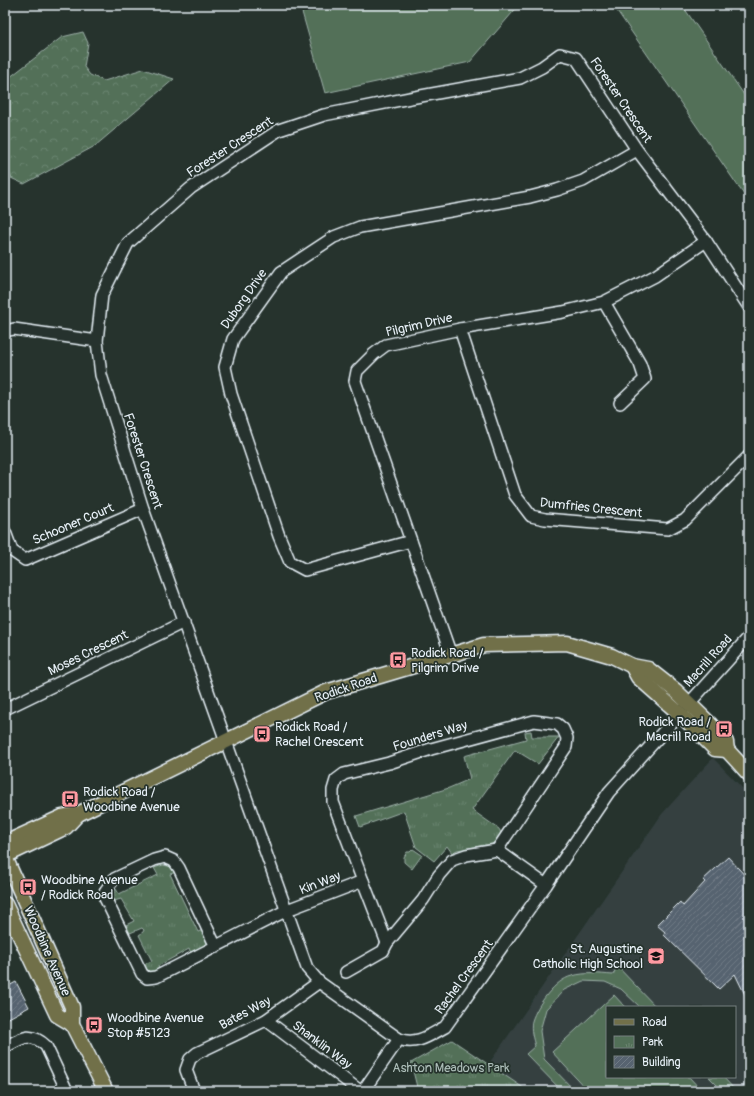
<svg xmlns="http://www.w3.org/2000/svg" width="754" height="1096" font-family="Pangolin,sans-serif">
  <style>
    .built { fill: #354141; fill-rule: evenodd }
    .green { fill: #527058; stroke: #9db0a8 }
    .forest { fill: url(#forest-crowns); stroke: #9db0a8 }
    .park { fill: url(#park-tufts); stroke: #9db0a8 }
    .building { fill: url(#building-hatch); stroke: #e8f1f8 }
    .lines { fill: none; stroke-linecap: round; stroke-linejoin: round }
    .minor-casing { stroke: #e8f1f8; stroke-width: 14 }
    .major-casing { stroke: #e8f1f8; stroke-width: 17 }
    .minor { stroke: #26332d; stroke-width: 11 }
    .major { stroke: #71704a; stroke-width: 14 }
    .labels { text-anchor: middle; dominant-baseline: central; stroke-width: 3.5; stroke-linejoin: round; paint-order: stroke }
    .street-label { font-size: 13px; fill: #e8f1f8; stroke: #26332d }
    .poi-label { font-size: 13px; fill: #e8f1f8; stroke: #26332d; text-anchor: start }
    .park-label { font-size: 13px; fill: #acbdb8; stroke: #26332d }
  </style>
  <defs>
    <pattern id="forest-crowns" width="20" height="18" patternUnits="userSpaceOnUse"><rect width="20" height="18" fill="#527058"/><path d="M2 6a3 3 0 1 1 6 0M12 15a3 3 0 1 1 6 0" fill="none" stroke="#6b8571"/></pattern>
    <pattern id="park-tufts" width="24" height="20" patternUnits="userSpaceOnUse"><rect width="24" height="20" fill="#527058"/><path d="M3 7l-1-3M5 7V3M7 7l1-3M15 17l-1-3M17 17v-4M19 17l1-3" fill="none" stroke="#6b8571"/></pattern>
    <pattern id="building-hatch" width="6" height="6" patternUnits="userSpaceOnUse"><rect width="6" height="6" fill="#576370"/><path d="M-1 1l2-2M0 6l6-6M5 7l2-2" fill="none" stroke="#6f7a85"/></pattern>
  </defs>
  <rect width="100%" height="100%" fill="#26332d"/>
  <filter id="ink" filterUnits="userSpaceOnUse"><feTurbulence type="fractalNoise" baseFrequency=".025" numOctaves="2"/><feDisplacementMap in="SourceGraphic" scale="8" xChannelSelector="R" yChannelSelector="G"/><feConvolveMatrix kernelMatrix="1 2 1 2 8 2 1 2 1" color-interpolation-filters="sRGB"/></filter>
  <g filter="url(#ink)">
    <path class="built" d="M 713,758 L 749,795 L 749,1091 L 528,1091 L 488,1065 L 662,814 ZM 607,1007 L 735,1007 L 735,1077 L 607,1077 Z"/>
    <g class="green">
      <path d="M 300,5 L 519,5 L 470,62 L 325,93 Z"/>
      <path d="M 613,5 L 682,5 L 749,102 L 749,202 Z"/>
      <path d="M 617,966 L 656,1007 L 640,1007 L 621,989 L 605,982 L 583,981 L 564,990 L 546,1009 L 540,1031 L 544,1059 L 575,1091 L 562,1091 L 526,1054 L 535,1046 C 533,1039 530,1029 532,1021 C 537,1005 555,980 572,976 C 586,972 599,974 613,975 Z"/>
      <path d="M 614,995 L 625,1007 L 607,1007 L 607,1077 L 689,1077 L 702,1091 L 588,1091 L 552,1052 Z"/>
      <path d="M 709,1077 L 723,1077 L 736,1091 L 718,1091 L 717,1085 Z"/>
    </g>
    <path class="forest" d="M 83,32 L 88,43 L 84,67 L 90,75 L 104,81 L 143,69 L 174,79 L 95,146 L 24,184 L 11,178 L 5,157 L 5,81 L 62,37 Z"/>
    <g class="park">
      <path d="M 531,731 L 532,737 L 559,737 L 538,764 L 515,750 L 472,810 L 499,829 L 502,835 L 492,844 L 457,850 L 452,853 L 447,846 L 434,861 L 416,847 L 404,811 L 360,827 L 356,816 L 449,788 L 470,779 L 464,756 L 526,739 L 525,732 Z"/>
      <path d="M 413,849 L 422,855 L 412,869 L 404,862 L 404,857 L 407,852 L 410,852 Z"/>
      <path d="M 163,865 L 173,867 L 177,872 L 170,874 L 198,932 L 205,929 L 211,946 L 193,956 L 189,949 L 158,966 L 161,973 L 157,974 L 148,971 L 144,964 L 152,961 L 139,935 L 143,932 L 144,930 L 142,928 L 130,933 L 126,925 L 134,921 L 121,899 L 114,901 L 113,896 L 116,889 L 119,894 L 158,875 L 154,868 Z"/>
      <path d="M 452,1040 L 528,1091 L 418,1091 L 411,1063 Z"/>
    </g>
    <g class="building">
      <path d="M 728,857 L 749,880 L 749,1003 L 735,974 L 719,989 L 664,935 L 665,932 L 657,925 L 680,902 L 683,906 L 705,882 L 703,880 Z"/>
      <path d="M 16,982 L 29,1007 L 5,1020 L 5,988 Z"/>
    </g>
    <g class="lines">
      <defs>
        <g id="minor">
          <path d="M 604,302 L 640,364 L 645,379 L 620,403"/>
          <path d="M 749,307 L 706,241 L 637,150 L 576,58 L 560,54 L 542,67 L 520,78 L 410,98 L 324,115 L 279,130 L 191,188 L 128,243 L 102,295 L 97,341 L 101,375 L 143,509 L 307,968 L 319,982 L 399,1039 C 416,1046 430,1035 445,1027 L 546,885 L 609,792 L 749,637"/>
          <path d="M 460,329 L 515,495 L 531,516 L 545,519 L 668,529 L 685,520 L 749,456"/>
          <path d="M 5,331 L 14,329 L 97,341"/>
          <path d="M 5,532 L 12,551 L 25,560 L 143,509"/>
          <path d="M 411,541 L 305,570 L 290,562 L 279,536 L 231,394 L 225,367 L 233,339 L 281,272 L 334,237 L 360,227 L 530,197 L 557,190 L 583,181 L 637,150"/>
          <path d="M 451,655 L 355,381 L 357,371 L 374,354 L 386,345 L 460,329 L 563,312 L 604,302 L 655,276 L 706,241"/>
          <path d="M 5,709 L 184,622"/>
          <path d="M 387,943 L 363,881 L 333,802 L 333,790 L 336,780 L 344,774 L 389,763 L 431,749 L 534,721 L 557,724 L 563,729 L 567,738 L 566,747 L 497,850"/>
          <path d="M 216,947 L 179,868 L 174,861 L 165,857 L 154,860 L 114,879 L 106,890 L 104,896 L 108,904 L 142,974 L 147,978 L 156,977 L 287,910 L 363,881"/>
          <path d="M 346,972 L 383,951 L 387,943 L 423,900 L 439,875 L 452,860 L 466,855 L 497,850 L 546,885"/>
          <path d="M 266,1020 L 360,1091"/>
          <path d="M 5,1047 C 22,1038 30,1031 46,1046 L 67,1091"/>
          <path d="M 194,1091 L 186,1070 L 190,1059 L 197,1053 L 266,1020 L 319,982"/>
          <path d="M 363,1091 L 399,1039"/>
        </g>
        <g id="major">
          <path d="M 632,666 L 638,677 L 680,714 L 715,749 L 727,750"/>
          <path d="M 5,843 L 62,817 L 78,814 L 326,692 L 484,645 L 567,643 L 612,656 L 632,666 L 648,669 L 676,691 L 709,723 L 726,742 L 727,750 L 749,774"/>
          <path d="M 5,856 L 66,827 L 78,814"/>
          <path d="M 5,857 L 72,1007 L 72,1024 L 106,1091"/>
          <path d="M 5,904 L 57,1015 L 72,1024"/>
        </g>
      </defs>
      <use href="#minor" class="minor-casing"/>
      <use href="#major" class="major-casing"/>
      <use href="#minor" class="minor"/>
      <use href="#major" class="major"/>
    </g>
  </g>
  <defs>
    <symbol id="bus-square" viewBox="-11 -11 22 22"><rect x="-9" y="-9" width="18" height="18" rx="4" fill="#ff9aa2" stroke="#26332d"/><path d="M-5-6H5V4H4V6H2V4H-2V6H-4V4H-5ZM-3.5-4V0h7V-4ZM-3.5 1.2v1.5H-2V1.2ZM2 1.2v1.5H3.5V1.2Z" fill="#111"/></symbol>
    <symbol id="school-square" viewBox="-11 -11 22 22"><rect x="-9" y="-9" width="18" height="18" rx="4" fill="#ff9aa2" stroke="#26332d"/><path d="M0-5L7-2L0 1L-7-2ZM-4 1L0 2.5L4 1V4Q0 6-4 4Z" fill="#111"/></symbol>
  </defs>
  <g fill-rule="evenodd">
    <use href="#bus-square" x="388" y="650" width="20" height="20"/>
    <use href="#bus-square" x="714" y="719" width="20" height="20"/>
    <use href="#bus-square" x="252" y="724" width="20" height="20"/>
    <use href="#bus-square" x="60" y="789" width="20" height="20"/>
    <use href="#bus-square" x="18" y="877" width="20" height="20"/>
    <use href="#school-square" x="646" y="946" width="20" height="20"/>
    <use href="#bus-square" x="84" y="1015" width="20" height="20"/>
  </g>
  <g class="labels">
    <g class="street-label">
      <text transform="translate(621 100) rotate(56)">Forester Crescent</text>
      <text transform="translate(230 147) rotate(-33)">Forester Crescent</text>
      <text transform="translate(244 299) rotate(-55)">Duborg Drive</text>
      <text transform="translate(419 325) rotate(-13)">Pilgrim Drive</text>
      <text transform="translate(143 461) rotate(72)">Forester Crescent</text>
      <text transform="translate(591 508) rotate(6)">Dumfries Crescent</text>
      <text transform="translate(73 524) rotate(-23)">Schooner Court</text>
      <text transform="translate(88 653) rotate(-26)">Moses Crescent</text>
      <text transform="translate(708 661) rotate(-48)">Macrill Road</text>
      <text transform="translate(346 688) rotate(-19)">Rodick Road</text>
      <text transform="translate(430 736) rotate(-17)">Founders Way</text>
      <text transform="translate(320 883) rotate(-21)">Kin Way</text>
      <text transform="translate(47 951) rotate(66)">Woodbine Avenue</text>
      <text transform="translate(464 977) rotate(-54)">Rachel Crescent</text>
      <text transform="translate(245 1013) rotate(-28)">Bates Way</text>
      <text transform="translate(322 1045) rotate(37)">Shanklin Way</text>
    </g>
    <g class="poi-label">
      <text x="411" y="653">Rodick Road /<tspan x="411" dy="15">Pilgrim Drive</tspan></text>
      <text x="711" y="722" text-anchor="end">Rodick Road /<tspan x="711" dy="15">Macrill Road</tspan></text>
      <text x="275" y="727">Rodick Road /<tspan x="275" dy="15">Rachel Crescent</tspan></text>
      <text x="83" y="792">Rodick Road /<tspan x="83" dy="15">Woodbine Avenue</tspan></text>
      <text x="41" y="880">Woodbine Avenue<tspan x="41" dy="15">/ Rodick Road</tspan></text>
      <text x="643" y="949" text-anchor="end">St. Augustine<tspan x="643" dy="15">Catholic High School</tspan></text>
      <text x="107" y="1018">Woodbine Avenue<tspan x="107" dy="15">Stop #5123</tspan></text>
    </g>
    <g class="park-label">
      <text x="451" y="1068">Ashton Meadows Park</text>
    </g>
  </g>
  <rect width="754" height="1096" fill="none" stroke="#26332d" stroke-width="20"/>
  <rect x="10" y="10" width="734" height="1076" fill="none" stroke="#e8f1f8" stroke-width="1.5" filter="url(#ink)"/>
  <rect x="606" y="1006" width="130" height="72" fill="#26332d" stroke="#747f7e"/>
  <rect x="614" y="1019" width="20" height="6" fill="#71704a" stroke="#747f7e"/>
  <text x="642" y="1026" font-size="12" fill="#e8f1f8">Road</text>
  <rect x="614" y="1036" width="20" height="12" fill="url(#park-tufts)" stroke="#747f7e"/>
  <text x="642" y="1046" font-size="12" fill="#e8f1f8">Park</text>
  <rect x="614" y="1056" width="20" height="12" fill="url(#building-hatch)" stroke="#747f7e"/>
  <text x="642" y="1066" font-size="12" fill="#e8f1f8">Building</text>
</svg>
